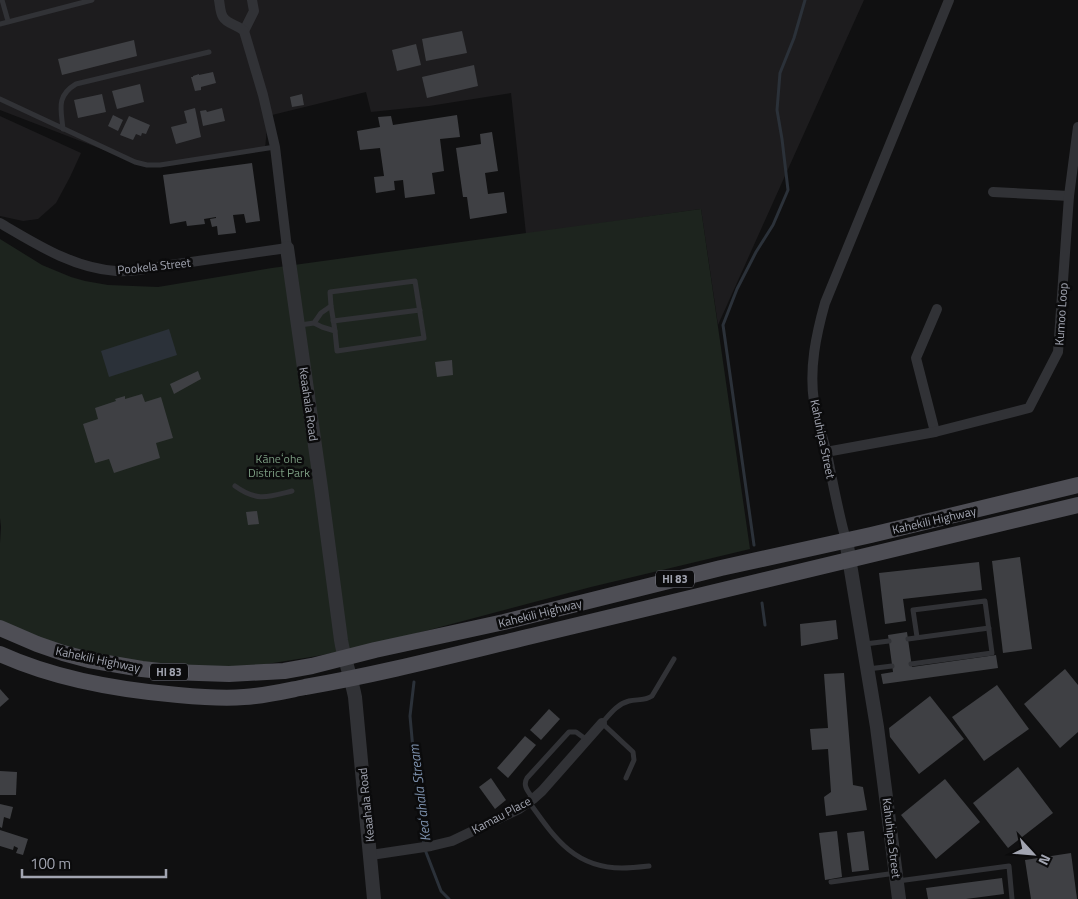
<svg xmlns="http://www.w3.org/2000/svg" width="1078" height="899" font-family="'Titillium Web',sans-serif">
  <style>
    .built { fill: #1d1c1e }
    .green { fill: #1d241e }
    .water { fill: #2b3139 }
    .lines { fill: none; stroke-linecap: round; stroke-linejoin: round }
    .stream { stroke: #2b3139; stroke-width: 3 }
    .building { fill: #3f4044 }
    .service { stroke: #313236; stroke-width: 5 }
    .minor { stroke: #313236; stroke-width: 10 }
    .tertiary { stroke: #313236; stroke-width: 14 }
    .primary { stroke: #4e4e55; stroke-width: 16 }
    .labels { text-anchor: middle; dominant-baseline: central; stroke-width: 5; stroke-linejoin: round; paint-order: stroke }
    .shield { fill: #0b0b0c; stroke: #757780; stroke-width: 1 }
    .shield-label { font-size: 11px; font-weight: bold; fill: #a2a5b1 }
    .street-label { font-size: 12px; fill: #a2a5b1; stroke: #0b0b0c }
    .park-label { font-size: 12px; fill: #7a9b80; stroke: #0b0b0c }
    .water-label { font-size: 14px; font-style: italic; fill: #7b8fab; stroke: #0b0b0c }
  </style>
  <rect width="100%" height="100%" fill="#101011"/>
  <g class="built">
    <path d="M 0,0 L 864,0 L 718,325 L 701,209 L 526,234 L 511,93 L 429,106 L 371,112 L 366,92 L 268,116 L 265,149 L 160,165 L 135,162 L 0,110 Z"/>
    <path d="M 0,116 L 81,153 L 70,177 L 56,203 L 38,219 L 23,221 L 0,216 Z"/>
  </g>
  <path class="green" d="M 701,209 L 750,549 L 591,587 L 365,647 L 311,657 L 247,667 L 176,670 L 95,657 L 0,623 L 0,543 L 1,527 L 0,518 L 0,239 L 42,265 L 71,277 L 85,281 L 108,285 L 158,287 L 272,268 Z"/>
  <path class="water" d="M 169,329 L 177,355 L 109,377 L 101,351 Z"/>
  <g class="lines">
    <g class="stream">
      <path d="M 754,545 L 723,325 L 737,289 L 756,252 L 773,225 L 788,190 L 782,139 L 777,110 L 780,73 L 794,38 L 805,0"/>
      <path d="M 762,603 L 765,625"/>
      <path d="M 414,682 L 410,716 L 417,794 L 421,815 L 424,847 L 441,891 L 449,899"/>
    </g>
  </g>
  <g class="building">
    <path d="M 462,31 L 467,53 L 426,61 L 422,39 Z"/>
    <path d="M 134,40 L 137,56 L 62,75 L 58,59 Z"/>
    <path d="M 416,44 L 421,65 L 397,71 L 392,50 Z"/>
    <path d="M 474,65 L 478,86 L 427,98 L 422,77 Z"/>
    <path d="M 213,72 L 216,83 L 201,87 L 201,90 L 195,91 L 191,77 L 193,77 L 193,76 L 199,74 L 199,75 Z"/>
    <path d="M 140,84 L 144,102 L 117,109 L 112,91 Z"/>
    <path d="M 102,94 L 106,112 L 78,118 L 74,100 Z"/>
    <path d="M 302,94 L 304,105 L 292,107 L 290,97 Z"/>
    <path d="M 195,108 L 201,137 L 176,144 L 171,127 L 187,123 L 184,111 Z"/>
    <path d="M 222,108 L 225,121 L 203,126 L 200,111 L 206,110 L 207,112 Z"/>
    <path d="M 113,115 L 123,120 L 118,131 L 108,126 Z"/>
    <path d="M 457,115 L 460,137 L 440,139 L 444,171 L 432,173 L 435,194 L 405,198 L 403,180 L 394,181 L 395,190 L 376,193 L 374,177 L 384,176 L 380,148 L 360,150 L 357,131 L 380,127 L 378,117 L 391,116 L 393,125 Z"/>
    <path d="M 129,116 L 150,125 L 146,134 L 142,133 L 141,136 L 136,134 L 133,140 L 120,135 Z"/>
    <path d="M 492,132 L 498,171 L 485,173 L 488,194 L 504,192 L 507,213 L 470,219 L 467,197 L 463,197 L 456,148 L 481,144 L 480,134 Z"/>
    <path d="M 252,163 L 260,221 L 246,223 L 244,214 L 233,215 L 236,233 L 218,235 L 217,226 L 212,227 L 210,219 L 216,218 L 216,217 L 204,219 L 205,224 L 187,226 L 186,221 L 170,224 L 163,175 Z"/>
    <path d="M 452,360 L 453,375 L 437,377 L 435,362 Z"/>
    <path d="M 198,371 L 201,379 L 174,394 L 170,384 Z"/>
    <path d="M 142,394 L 145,402 L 161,397 L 173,438 L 156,443 L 160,458 L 114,473 L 109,459 L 95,463 L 83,424 L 98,419 L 95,408 L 116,401 L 115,399 L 125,396 L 125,399 Z"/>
    <path d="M 257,511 L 259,524 L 248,525 L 246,512 Z"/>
    <path d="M 1020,557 L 1032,649 L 1003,653 L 992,561 Z"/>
    <path d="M 979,562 L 982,590 L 903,599 L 906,621 L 885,624 L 879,573 Z"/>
    <path d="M 836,620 L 838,639 L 801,646 L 800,624 Z"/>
    <path d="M 907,632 L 912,667 L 996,655 L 998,668 L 883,684 L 881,674 L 893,672 L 888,635 Z"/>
    <path d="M 1065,669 L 1078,685 L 1078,732 L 1060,748 L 1024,704 Z"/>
    <path d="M 844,673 L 853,785 L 863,787 L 867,810 L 826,816 L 824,797 L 831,792 L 828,749 L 812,750 L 810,729 L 828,728 L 824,674 Z"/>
    <path d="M 997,685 L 1029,729 L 984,761 L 952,717 Z"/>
    <path d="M 0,689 L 9,699 L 0,707 Z"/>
    <path d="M 930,696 L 964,739 L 919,774 L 890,737 L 889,728 Z"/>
    <path d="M 549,709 L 560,719 L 541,740 L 530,730 Z"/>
    <path d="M 525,736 L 536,745 L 508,778 L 497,768 Z"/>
    <path d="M 1018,767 L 1053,813 L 1008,848 L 973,803 Z"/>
    <path d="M 0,771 L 17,772 L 16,795 L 0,795 Z"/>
    <path d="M 491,778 L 506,800 L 495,809 L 479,787 Z"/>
    <path d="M 945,779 L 980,822 L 936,859 L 901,815 Z"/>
    <path d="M 0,804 L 13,807 L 10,819 L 4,817 L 2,828 L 0,827 Z"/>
    <path d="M 0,830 L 28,839 L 23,855 L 16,853 L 18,848 L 14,846 L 13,850 L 0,846 Z"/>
    <path d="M 837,831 L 842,877 L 825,880 L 819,833 Z"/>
    <path d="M 864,831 L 869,870 L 852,872 L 847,833 Z"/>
    <path d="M 1071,853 L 1077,899 L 1031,899 L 1025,860 Z"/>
    <path d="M 1002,878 L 1004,894 L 966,899 L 928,899 L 926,888 Z"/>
  </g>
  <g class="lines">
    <g class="service">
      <path d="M 2,0 L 8,21"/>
      <path d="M 0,24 L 92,0"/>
      <path d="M 0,99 L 135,162 L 147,165 L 160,165 L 275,147"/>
      <path d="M 63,129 C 61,109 56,96 76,84 L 209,52"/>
      <path d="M 331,306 L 335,331"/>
      <path d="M 333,321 L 420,310"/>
      <path d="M 300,325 L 314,323 L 322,327 L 335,331 L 337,351 L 424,338 L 415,281 L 330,292 L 331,306 L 321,313 L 314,323"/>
      <path d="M 235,486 C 257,502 268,497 292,491"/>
      <path d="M 908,639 L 989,628"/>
      <path d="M 865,644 L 889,641"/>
      <path d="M 911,664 L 992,653 L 985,601 L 913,610 L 917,637"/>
      <path d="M 868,669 L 892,666"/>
      <path d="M 626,778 L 634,760 L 633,752 L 602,723 C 610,714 617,704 629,701 C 637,699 645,701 652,696 L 674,659"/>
      <path d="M 533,799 C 529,792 522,786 527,778 L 569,732 L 576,732 L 587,740"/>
      <path d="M 529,802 C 554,837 574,868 622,868 C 631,868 640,867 649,866"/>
      <path d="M 898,881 L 1009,866 L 1012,899"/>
      <path d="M 831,882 L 896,873"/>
    </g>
    <g class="minor">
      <path d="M 244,31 L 254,11 L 252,0"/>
      <path d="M 993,192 L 1069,196"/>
      <path d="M 0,223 C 36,244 73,268 116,271 C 127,272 139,270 150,268 L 287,248 L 275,147 L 263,95 L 244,31 C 238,25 227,24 223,17 C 220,12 220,5 219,0"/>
      <path d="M 935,432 L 916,358 L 937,309"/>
      <path d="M 826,452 L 935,432 L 1029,408 L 1058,352 L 1069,196 L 1078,127"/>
      <path d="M 846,540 C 838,512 833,483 827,454 C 823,437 816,419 814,402 C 809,368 816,335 825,303 L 949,0"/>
      <path d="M 371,855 L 431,846 L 452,841 L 519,809 L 533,799 L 542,791 L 602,723"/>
    </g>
    <g class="tertiary">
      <path d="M 287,248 L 321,488 L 341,640 C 344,659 351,677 355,697 L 374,899"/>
      <path d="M 846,540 L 877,727 L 899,899"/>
    </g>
    <g class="primary">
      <path d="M 0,628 L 37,644 L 63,653 L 89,660 L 142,669 L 169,672 L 229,674 L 284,671 L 312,666 L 375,650 L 504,622 L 721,568 L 871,535 L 1078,485"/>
      <path d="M 0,654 C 55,679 118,690 178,695 C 200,697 222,699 244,697 C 265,696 285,691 305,687 C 381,674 457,654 532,636 C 714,594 896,550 1078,505"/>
    </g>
  </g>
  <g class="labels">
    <g class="shield">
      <rect x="656" y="570.5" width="38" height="17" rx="4"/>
      <rect x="150" y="663.5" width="38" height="17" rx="4"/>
    </g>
    <g class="shield-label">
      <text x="675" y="579">HI 83</text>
      <text x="169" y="672">HI 83</text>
    </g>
    <g class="street-label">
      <text transform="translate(154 266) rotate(-6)">Pookela Street</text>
      <text transform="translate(1061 314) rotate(-86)">Kumoo Loop</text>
      <text transform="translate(309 404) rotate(82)">Keaahala Road</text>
      <text transform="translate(823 439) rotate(78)">Kahuhipa Street</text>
      <text transform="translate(934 520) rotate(-13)">Kahekili Highway</text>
      <text transform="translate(540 613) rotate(-14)">Kahekili Highway</text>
      <text transform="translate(98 659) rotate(12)">Kahekili Highway</text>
      <text transform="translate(366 805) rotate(-96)">Keaahala Road</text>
      <text transform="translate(501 815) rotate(-28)">Kamau Place</text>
      <text transform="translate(892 838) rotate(83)">Kahuhipa Street</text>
    </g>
    <g class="park-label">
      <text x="279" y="458">Kāneʻohe<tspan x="279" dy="14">District Park</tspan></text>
    </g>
    <g class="water-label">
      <text transform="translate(419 793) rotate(-97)">Keaʻahala Stream</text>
    </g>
  </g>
  <g transform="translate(1033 854) rotate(116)" stroke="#0b0b0c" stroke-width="4" paint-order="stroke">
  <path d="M0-4L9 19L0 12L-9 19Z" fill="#a2a5b1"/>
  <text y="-8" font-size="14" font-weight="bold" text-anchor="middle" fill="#a2a5b1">N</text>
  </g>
  <path d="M22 869v8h144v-8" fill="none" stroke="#a2a5b1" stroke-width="2.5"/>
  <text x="30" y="869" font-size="15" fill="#a2a5b1" stroke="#0b0b0c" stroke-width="4" paint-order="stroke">100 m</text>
</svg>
